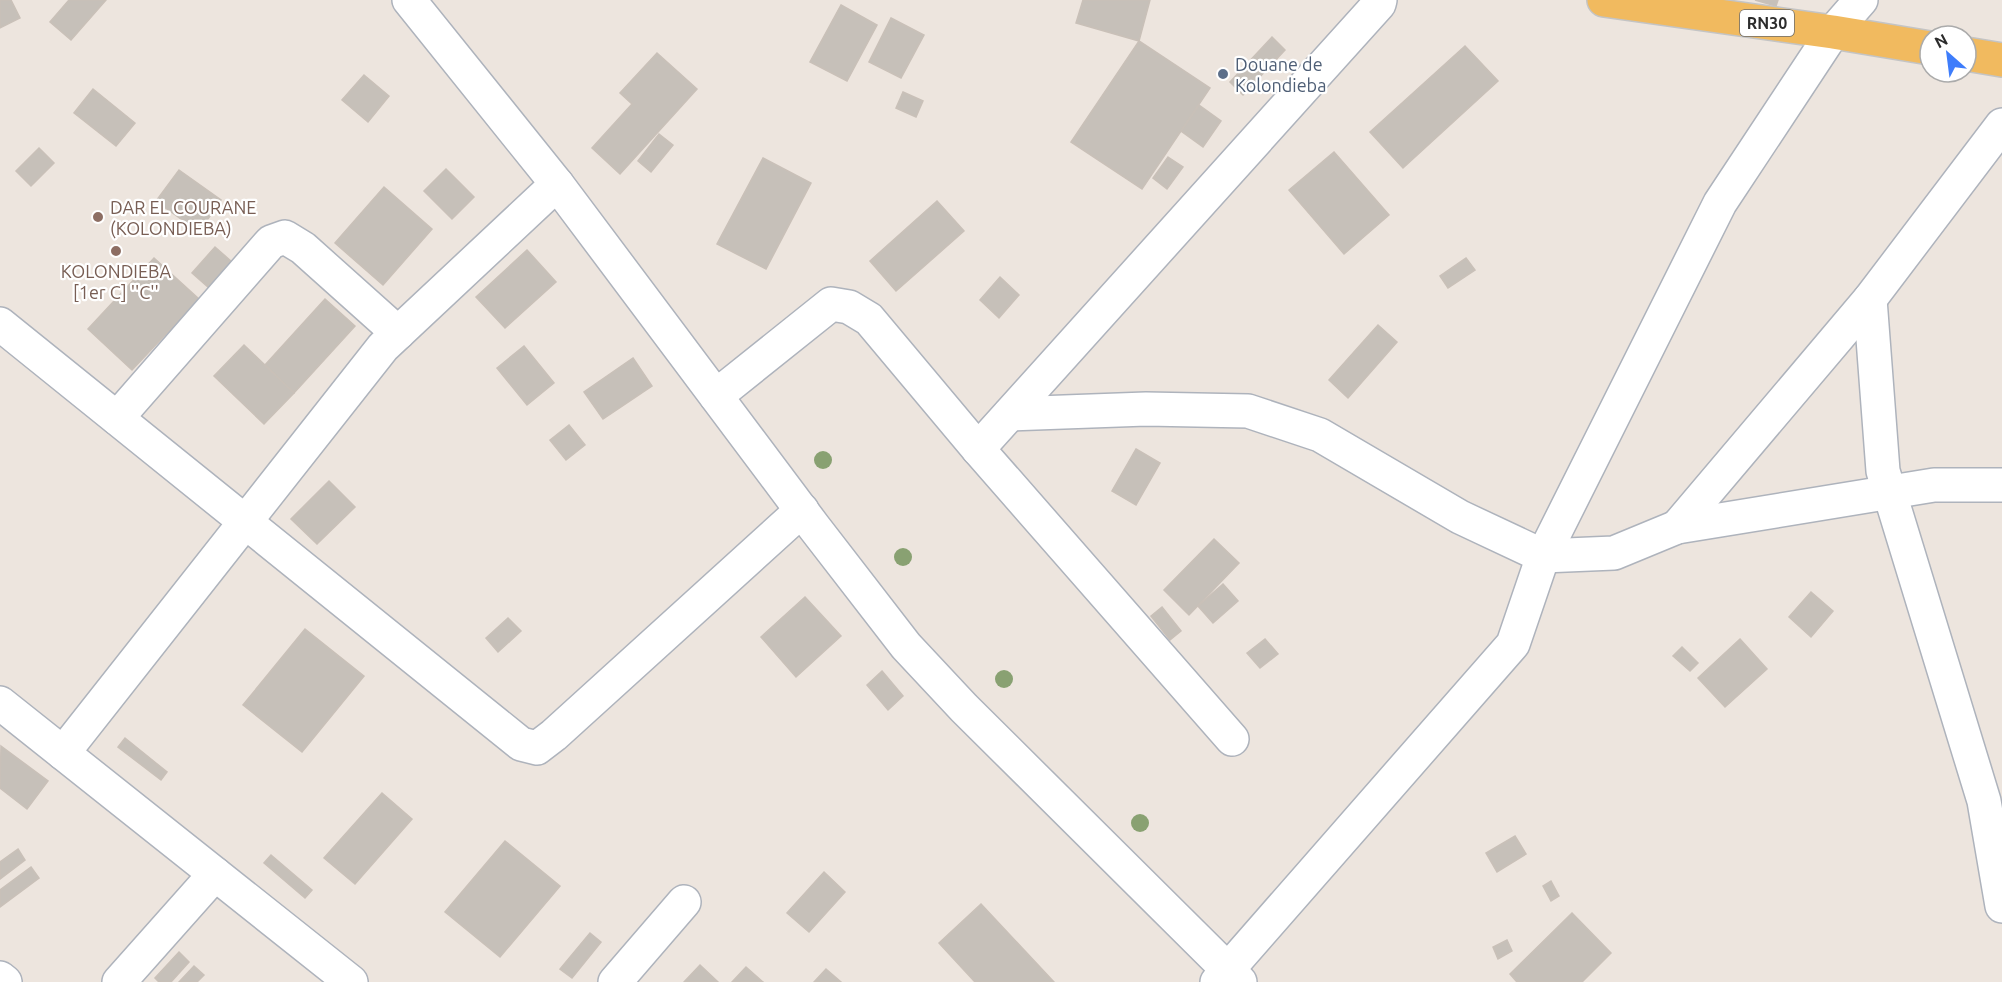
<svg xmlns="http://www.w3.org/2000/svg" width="2002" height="982" font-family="Ubuntu,sans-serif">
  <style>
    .building { fill: #c6c0b9; stroke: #c9c0b8; stroke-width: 1.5 }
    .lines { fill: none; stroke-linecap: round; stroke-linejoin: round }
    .street-casing { stroke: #aeb3bc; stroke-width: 36 }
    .primary-casing { stroke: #c4c4c4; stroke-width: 36 }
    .street { stroke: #fff; stroke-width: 33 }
    .primary { stroke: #f1ba5f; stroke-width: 33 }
    .tree { fill: #89a172 }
    .service-dot { fill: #5c6f8a; stroke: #fff; stroke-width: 2 }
    .education-dot { fill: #8d6e63; stroke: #fff; stroke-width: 2 }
    .labels { text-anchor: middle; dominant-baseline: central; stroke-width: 4.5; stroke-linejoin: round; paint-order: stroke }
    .shield { fill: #fff; stroke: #6b6b6b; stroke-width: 1.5 }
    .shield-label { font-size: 16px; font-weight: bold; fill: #2c2c2c }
    .service-label { font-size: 18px; fill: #4e5e75; stroke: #fff; text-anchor: start }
    .education-label { font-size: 18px; fill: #785e54; stroke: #fff; text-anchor: start }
  </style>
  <rect width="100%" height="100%" fill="#ede5de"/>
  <g class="building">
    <path d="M 0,0 L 11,0 L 20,18 L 0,28 Z"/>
    <path d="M 69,0 L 106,0 L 71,40 L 50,22 Z"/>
    <path d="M 1083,0 L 1150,0 L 1139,41 L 1076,23 Z"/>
    <path d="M 1755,0 L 1778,0 L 1776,6 Z"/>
    <path d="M 841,5 L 877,25 L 847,81 L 810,62 Z"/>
    <path d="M 891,18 L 924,35 L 901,78 L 869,62 Z"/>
    <path d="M 1272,37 L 1285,50 L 1243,95 L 1230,82 Z"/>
    <path d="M 1139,41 L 1210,88 L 1142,189 L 1071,142 Z"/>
    <path d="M 1465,46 L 1498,81 L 1403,168 L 1370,132 Z"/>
    <path d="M 657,53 L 697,89 L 620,174 L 592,148 L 632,104 L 620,93 Z"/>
    <path d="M 364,75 L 389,96 L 368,122 L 342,100 Z"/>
    <path d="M 93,89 L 135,123 L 116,146 L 74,113 Z"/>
    <path d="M 903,92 L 923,101 L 916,117 L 896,108 Z"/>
    <path d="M 1199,105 L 1221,121 L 1203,147 L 1181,131 Z"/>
    <path d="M 659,134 L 673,145 L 651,172 L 638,161 Z"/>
    <path d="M 39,148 L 54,163 L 31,186 L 16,171 Z"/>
    <path d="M 1334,152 L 1389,215 L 1344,254 L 1289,190 Z"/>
    <path d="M 1168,157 L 1183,167 L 1167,189 L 1153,178 Z"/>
    <path d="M 763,158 L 811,183 L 766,269 L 717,244 Z"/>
    <path d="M 446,169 L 474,197 L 452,219 L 424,191 Z"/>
    <path d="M 179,170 L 221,200 L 199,232 L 156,201 Z"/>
    <path d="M 384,187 L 432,229 L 383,285 L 335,243 Z"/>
    <path d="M 937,201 L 964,231 L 896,291 L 870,261 Z"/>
    <path d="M 215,247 L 232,262 L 209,288 L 192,273 Z"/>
    <path d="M 527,250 L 556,282 L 505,328 L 476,297 Z"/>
    <path d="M 154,258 L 199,299 L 132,370 L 88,329 Z"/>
    <path d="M 1466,258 L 1475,270 L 1448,288 L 1440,276 Z"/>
    <path d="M 1000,277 L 1019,295 L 999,318 L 980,300 Z"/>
    <path d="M 325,299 L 355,326 L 294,393 L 265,365 Z"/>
    <path d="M 1378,325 L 1397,342 L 1348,398 L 1329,380 Z"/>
    <path d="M 244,345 L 294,393 L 264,424 L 214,376 Z"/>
    <path d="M 524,346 L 554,383 L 527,405 L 497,368 Z"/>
    <path d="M 633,358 L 652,386 L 603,419 L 584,392 Z"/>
    <path d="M 569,425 L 585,445 L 566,460 L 550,440 Z"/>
    <path d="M 1136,449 L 1160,463 L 1136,505 L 1112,491 Z"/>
    <path d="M 329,481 L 355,507 L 317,544 L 291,519 Z"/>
    <path d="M 1214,539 L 1239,563 L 1189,615 L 1164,590 Z"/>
    <path d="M 1223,584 L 1238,601 L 1213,623 L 1198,606 Z"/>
    <path d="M 1811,592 L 1833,611 L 1811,637 L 1789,617 Z"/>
    <path d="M 805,597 L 841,636 L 796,677 L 761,637 Z"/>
    <path d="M 1162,607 L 1181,631 L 1170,640 L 1151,616 Z"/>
    <path d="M 508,618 L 521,631 L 498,652 L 486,638 Z"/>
    <path d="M 305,629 L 364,676 L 302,752 L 243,705 Z"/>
    <path d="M 1265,639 L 1278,654 L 1260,668 L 1247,653 Z"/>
    <path d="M 1740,639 L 1767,669 L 1725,707 L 1698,678 Z"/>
    <path d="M 1682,647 L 1698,663 L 1690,671 L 1673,656 Z"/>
    <path d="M 882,671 L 903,696 L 888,710 L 867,685 Z"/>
    <path d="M 125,738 L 167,772 L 161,780 L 118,747 Z"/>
    <path d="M 1,746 L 48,781 L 27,809 L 0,788 Z"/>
    <path d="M 382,793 L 412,819 L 355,884 L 324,858 Z"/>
    <path d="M 1515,836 L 1526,854 L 1497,872 L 1486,853 Z"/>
    <path d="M 505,841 L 560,886 L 500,957 L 445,912 Z"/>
    <path d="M 18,849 L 25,860 L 0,879 L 0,862 Z"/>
    <path d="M 271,855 L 312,890 L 305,898 L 264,863 Z"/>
    <path d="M 31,867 L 39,878 L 0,907 L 0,890 Z"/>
    <path d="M 824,872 L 845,892 L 809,932 L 787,913 Z"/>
    <path d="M 1551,881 L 1559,896 L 1551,901 L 1543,886 Z"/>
    <path d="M 981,904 L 1054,982 L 975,982 L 939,943 Z"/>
    <path d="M 1572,913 L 1611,953 L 1582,982 L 1517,982 L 1510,974 Z"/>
    <path d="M 590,933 L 601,942 L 572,978 L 560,969 Z"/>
    <path d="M 1507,940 L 1512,951 L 1498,959 L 1493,947 Z"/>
    <path d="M 179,952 L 189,962 L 171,982 L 159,982 L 155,978 Z"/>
    <path d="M 700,965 L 718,982 L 684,982 Z"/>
    <path d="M 194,966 L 204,975 L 197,982 L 179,982 Z"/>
    <path d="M 746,967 L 763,982 L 732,982 Z"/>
    <path d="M 826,969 L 841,982 L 814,982 Z"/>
  </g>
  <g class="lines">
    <defs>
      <g id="street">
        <path d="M 409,0 L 557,184 L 814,527 L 906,646 L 964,708 L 1240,982"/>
        <path d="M 1870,299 L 1883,471 L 1984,801 L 2002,906"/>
        <path d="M 0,324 L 521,744 L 537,748 L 554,735 L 802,510"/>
        <path d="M 716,396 L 831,304 L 849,307 L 869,319 L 978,449 L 1232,739"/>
        <path d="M 1010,414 L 1146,409 L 1248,411 L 1320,435 L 1460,517 L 1543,556 L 1614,553 L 1677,527 L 1934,485 L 2002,485"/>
        <path d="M 117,418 L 271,242 L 285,237 L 303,248 L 398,333"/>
        <path d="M 978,449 L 1379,4 L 1380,0"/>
        <path d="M 1677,527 L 1870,299 L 2002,125"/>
        <path d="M 0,703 L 351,982"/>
        <path d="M 63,753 L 383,347 L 557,184"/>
        <path d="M 0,978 L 5,982"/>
        <path d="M 119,982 L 215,874"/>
        <path d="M 615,982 L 684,902"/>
        <path d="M 1217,982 L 1513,644 L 1543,556 L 1720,203 L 1833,32 L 1861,0"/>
      </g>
      <g id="primary">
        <path d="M 1604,0 L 1833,32 L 1930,48"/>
        <path d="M 1966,54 L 2002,60"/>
      </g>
    </defs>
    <use href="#street" class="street-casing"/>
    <use href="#primary" class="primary-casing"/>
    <use href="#street" class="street"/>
    <use href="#primary" class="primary"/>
  </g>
  <g class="tree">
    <circle cx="823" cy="460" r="9"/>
    <circle cx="903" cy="557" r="9"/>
    <circle cx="1004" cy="679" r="9"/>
    <circle cx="1140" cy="823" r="9"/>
  </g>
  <circle class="service-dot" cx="1223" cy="74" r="6"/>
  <g class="education-dot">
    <circle cx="98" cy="217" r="6"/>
    <circle cx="116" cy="251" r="6"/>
  </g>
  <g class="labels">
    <rect class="shield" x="1740" y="10" width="54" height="26" rx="4.5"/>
    <g class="shield-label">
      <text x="1767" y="23">RN30</text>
    </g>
    <g class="service-label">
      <text x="1235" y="64">Douane de<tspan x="1235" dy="21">Kolondieba</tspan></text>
    </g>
    <g class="education-label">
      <text x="110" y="207">DAR EL COURANE<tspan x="110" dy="21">(KOLONDIEBA)</tspan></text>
      <text x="116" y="271" text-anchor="middle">KOLONDIEBA<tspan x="116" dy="21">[1er C] ''C''</tspan></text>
    </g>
  </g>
  <g transform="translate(1948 54) rotate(332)"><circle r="28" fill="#ffffff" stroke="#ababab" stroke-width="1.5"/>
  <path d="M0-4.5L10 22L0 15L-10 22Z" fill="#3e7dfb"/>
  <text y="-9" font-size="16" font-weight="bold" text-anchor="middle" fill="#2c2c2c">N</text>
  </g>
</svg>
